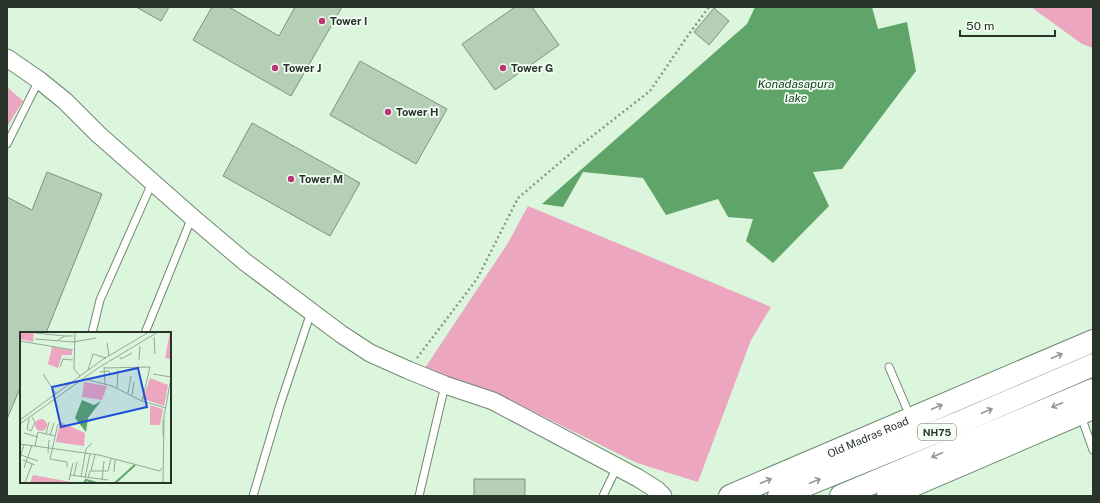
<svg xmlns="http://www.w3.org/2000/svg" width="1100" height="503" font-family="'Public Sans',sans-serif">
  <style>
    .green { fill: #eca6c0 }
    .water { fill: #5fa468 }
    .building { fill: #b5cfb7; stroke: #7b947d }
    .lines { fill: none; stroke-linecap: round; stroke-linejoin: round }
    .service-casing { stroke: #6f8871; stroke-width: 9 }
    .tertiary-casing { stroke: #6f8871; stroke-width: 19 }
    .primary-casing { stroke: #6f8871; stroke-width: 24 }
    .trunk-casing { stroke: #6f8871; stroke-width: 24 }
    .path { stroke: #869987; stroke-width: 2.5; stroke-dasharray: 2 3; stroke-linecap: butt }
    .service { stroke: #fff; stroke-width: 7 }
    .tertiary { stroke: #fff; stroke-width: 17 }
    .primary { stroke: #fff; stroke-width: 22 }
    .trunk { stroke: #fff; stroke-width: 22 }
    .oneway { stroke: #949994 }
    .poi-dot { fill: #bc3475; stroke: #f3fef4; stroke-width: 1.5 }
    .labels { text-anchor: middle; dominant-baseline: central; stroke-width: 3.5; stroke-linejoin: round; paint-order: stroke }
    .shield { fill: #f3fef4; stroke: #657066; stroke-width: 1 }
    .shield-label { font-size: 10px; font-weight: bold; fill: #283329 }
    .poi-label { font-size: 11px; font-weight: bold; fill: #283329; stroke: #f3fef4; text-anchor: start }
    .street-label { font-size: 11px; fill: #283329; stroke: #f3fef4 }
    .water-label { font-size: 12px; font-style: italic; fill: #12451d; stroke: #f3fef4 }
    .inset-river { fill: none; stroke: #5fa468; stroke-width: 2 }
    .inset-road { fill: none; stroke: #93a895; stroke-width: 1 }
    .view { fill: #1d4ed8; fill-opacity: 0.15; stroke: #1d4ed8; stroke-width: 2 }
    .inset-edge { fill: none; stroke: #283329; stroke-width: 2 }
  </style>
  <rect width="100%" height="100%" fill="#dbf6dd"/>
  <g class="green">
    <path d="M 1031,7 L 1093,7 L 1093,48 L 1082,44 Z"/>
    <path d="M 7,87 L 23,101 L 7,127 Z"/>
    <path d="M 528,206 L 771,307 L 751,340 L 698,482 L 637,463 L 524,407 L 425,368 L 508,243 Z"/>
  </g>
  <path class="water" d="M 755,7 L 872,7 L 878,29 L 907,22 L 916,71 L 842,169 L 813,172 L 829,206 L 773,263 L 746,241 L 753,219 L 728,217 L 718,199 L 666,215 L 643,178 L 583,172 L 563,207 L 542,204 L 747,24 Z"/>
  <g class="building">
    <path d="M 136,7 L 169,7 L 161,21 Z"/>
    <path d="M 212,7 L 229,7 L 279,36 L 295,7 L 342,7 L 291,96 L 193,40 Z"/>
    <path d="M 515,7 L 532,7 L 559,45 L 495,90 L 462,44 Z"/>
    <path d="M 714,8 L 729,21 L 709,45 L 694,32 Z"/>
    <path d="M 360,61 L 447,109 L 416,164 L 330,115 Z"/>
    <path d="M 252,123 L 360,183 L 330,236 L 223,176 Z"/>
    <path d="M 47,172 L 102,194 L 46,333 L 21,333 L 21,386 L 7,419 L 7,197 L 32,210 Z"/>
    <rect x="474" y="479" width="51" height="17"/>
  </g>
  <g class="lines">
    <defs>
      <g id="service">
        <path d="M 7,144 L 39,80"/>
        <path d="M 92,333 L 100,300 L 152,183"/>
        <path d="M 145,333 L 192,217"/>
        <path d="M 889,367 L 910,416"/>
        <path d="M 1081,416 L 1093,450"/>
        <path d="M 253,496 L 280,405 L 311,312"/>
        <path d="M 419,496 L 445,385"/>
        <path d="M 603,496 L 617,467"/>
      </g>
      <path id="tertiary" d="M 7,58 L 39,80 L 65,101 L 98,134 L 192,217 L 245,262 L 341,334 L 370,353 L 408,370 L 445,385 L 493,401 L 638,478 L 657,490 L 663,496"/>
      <g id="primary">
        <path id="s1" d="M 730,496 L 1093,341"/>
        <path d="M 888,496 L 1093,408"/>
      </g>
      <g id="trunk">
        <path d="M 779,496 L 963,421 L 1093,365"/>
        <path d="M 841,496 L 1093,390"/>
      </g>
    </defs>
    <use href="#service" class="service-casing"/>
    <use href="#tertiary" class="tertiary-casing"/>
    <use href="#primary" class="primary-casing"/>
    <use href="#trunk" class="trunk-casing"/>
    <path class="path" d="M 417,358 L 477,279 L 518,198 L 577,148 L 650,91 L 689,34 L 709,7"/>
    <use href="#service" class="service"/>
    <use href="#tertiary" class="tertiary"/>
    <use href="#primary" class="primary"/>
    <use href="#trunk" class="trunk"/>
  </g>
  <defs><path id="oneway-shaft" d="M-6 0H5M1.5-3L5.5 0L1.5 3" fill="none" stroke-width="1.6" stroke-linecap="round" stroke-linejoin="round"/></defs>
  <g class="oneway">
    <use href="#oneway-shaft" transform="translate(1057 356) rotate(-23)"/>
    <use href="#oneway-shaft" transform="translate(1057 405) rotate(157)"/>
    <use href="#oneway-shaft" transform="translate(937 407) rotate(-23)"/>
    <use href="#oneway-shaft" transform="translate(987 411) rotate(-23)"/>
    <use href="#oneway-shaft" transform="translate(937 455) rotate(157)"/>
    <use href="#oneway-shaft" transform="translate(766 481) rotate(-23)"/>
    <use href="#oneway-shaft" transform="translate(815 481) rotate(-22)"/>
  </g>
  <g class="poi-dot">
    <circle cx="322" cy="21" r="4"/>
    <circle cx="275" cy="68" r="4"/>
    <circle cx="503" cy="68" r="4"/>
    <circle cx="388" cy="112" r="4"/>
    <circle cx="291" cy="179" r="4"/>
  </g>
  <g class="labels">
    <rect class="shield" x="918" y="424" width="38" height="16" rx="3"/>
    <g class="shield-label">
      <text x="937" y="432">NH75</text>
    </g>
    <g class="poi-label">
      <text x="330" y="21">Tower I</text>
      <text x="283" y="68">Tower J</text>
      <text x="511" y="68">Tower G</text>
      <text x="396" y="112">Tower H</text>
      <text x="299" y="179">Tower M</text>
    </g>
    <g class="street-label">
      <text stroke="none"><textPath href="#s1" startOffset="150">Old Madras Road</textPath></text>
    </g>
    <g class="water-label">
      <text x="796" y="84">Konadasapura<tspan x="796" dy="14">lake</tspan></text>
    </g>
  </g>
  <g transform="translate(20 332)">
    <rect width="151" height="151" fill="#dbf6dd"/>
    <path d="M 0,0 L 14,0 L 13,10 L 0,7 ZM 150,0 L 151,0 L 151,27 L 145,26 ZM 32,15 L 52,18 L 52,23 L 42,23 L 38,36 L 28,32 ZM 130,46 L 148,53 L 144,74 L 123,67 ZM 64,50 L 87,54 L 82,68 L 62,65 ZM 130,73 L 143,77 L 140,93 L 130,93 ZM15 93a6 6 0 1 1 12 0a6 6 0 1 1-12 0ZM 40,90 L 65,101 L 64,114 L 36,110 ZM 13,143 L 51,150 L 10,151 Z" fill="#eca6c0"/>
    <path d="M 62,68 L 74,73 L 81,69 L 68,86 L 66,100 L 55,86 Z" fill="#5fa468"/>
    <path class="inset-river" d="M 64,151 L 66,148 L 77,151M 95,151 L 115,133"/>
    <path class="inset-road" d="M 55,0 L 54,37 L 60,44M 15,1 L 45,4M 134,5 L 135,22M 15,7 L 53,10 L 76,6M 38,8 L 45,4 L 53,4M 0,9 L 53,18M 87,11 L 89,24M 100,25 L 101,27 L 112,21M 119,28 L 120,14M 40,35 L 43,27 L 53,28M 84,35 L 85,53M 84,36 L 130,35 L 122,69M 68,38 L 73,22 L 86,26M 80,40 L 89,39 L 90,42M 23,42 L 36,62M 133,42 L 151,45M 65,47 L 92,54 L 122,69 L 146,76M 97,56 L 98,38M 108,61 L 111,44M 112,63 L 114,50M 9,87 L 7,97 L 11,99 L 15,90 L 12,85M 0,88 L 82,28 L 129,0M 0,92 L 78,36 L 138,0M 38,92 L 30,127 L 47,130 L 47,135M 4,101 L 18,105M 26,102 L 29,90M 30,103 L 34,91M 143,104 L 143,88M 0,112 L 79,123 L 140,139 L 142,136M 15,114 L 18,100 L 35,104M 28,121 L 29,108M 1,123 L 18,129M 0,125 L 4,113M 3,128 L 15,133M 4,136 L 12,113M 71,139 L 75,123M 94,140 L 95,128M 50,143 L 88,148M 54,144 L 57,130M 61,145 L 66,117 L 72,111M 65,146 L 70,122M 68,146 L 70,139 L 88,139 L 91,127M 49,148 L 53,131M 82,148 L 84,129M 5,151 L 12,132M 143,151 L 144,84 L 151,46"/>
    <path class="view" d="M 118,36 L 127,75 L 41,95 L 32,55 Z"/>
    <rect width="151" height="151" class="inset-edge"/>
  </g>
  <rect width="1100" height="503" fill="none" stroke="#283329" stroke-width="16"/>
  <path d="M960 30v6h95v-6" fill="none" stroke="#283329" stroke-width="2"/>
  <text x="966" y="30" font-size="12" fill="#283329" stroke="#f3fef4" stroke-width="3" paint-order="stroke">50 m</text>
</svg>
